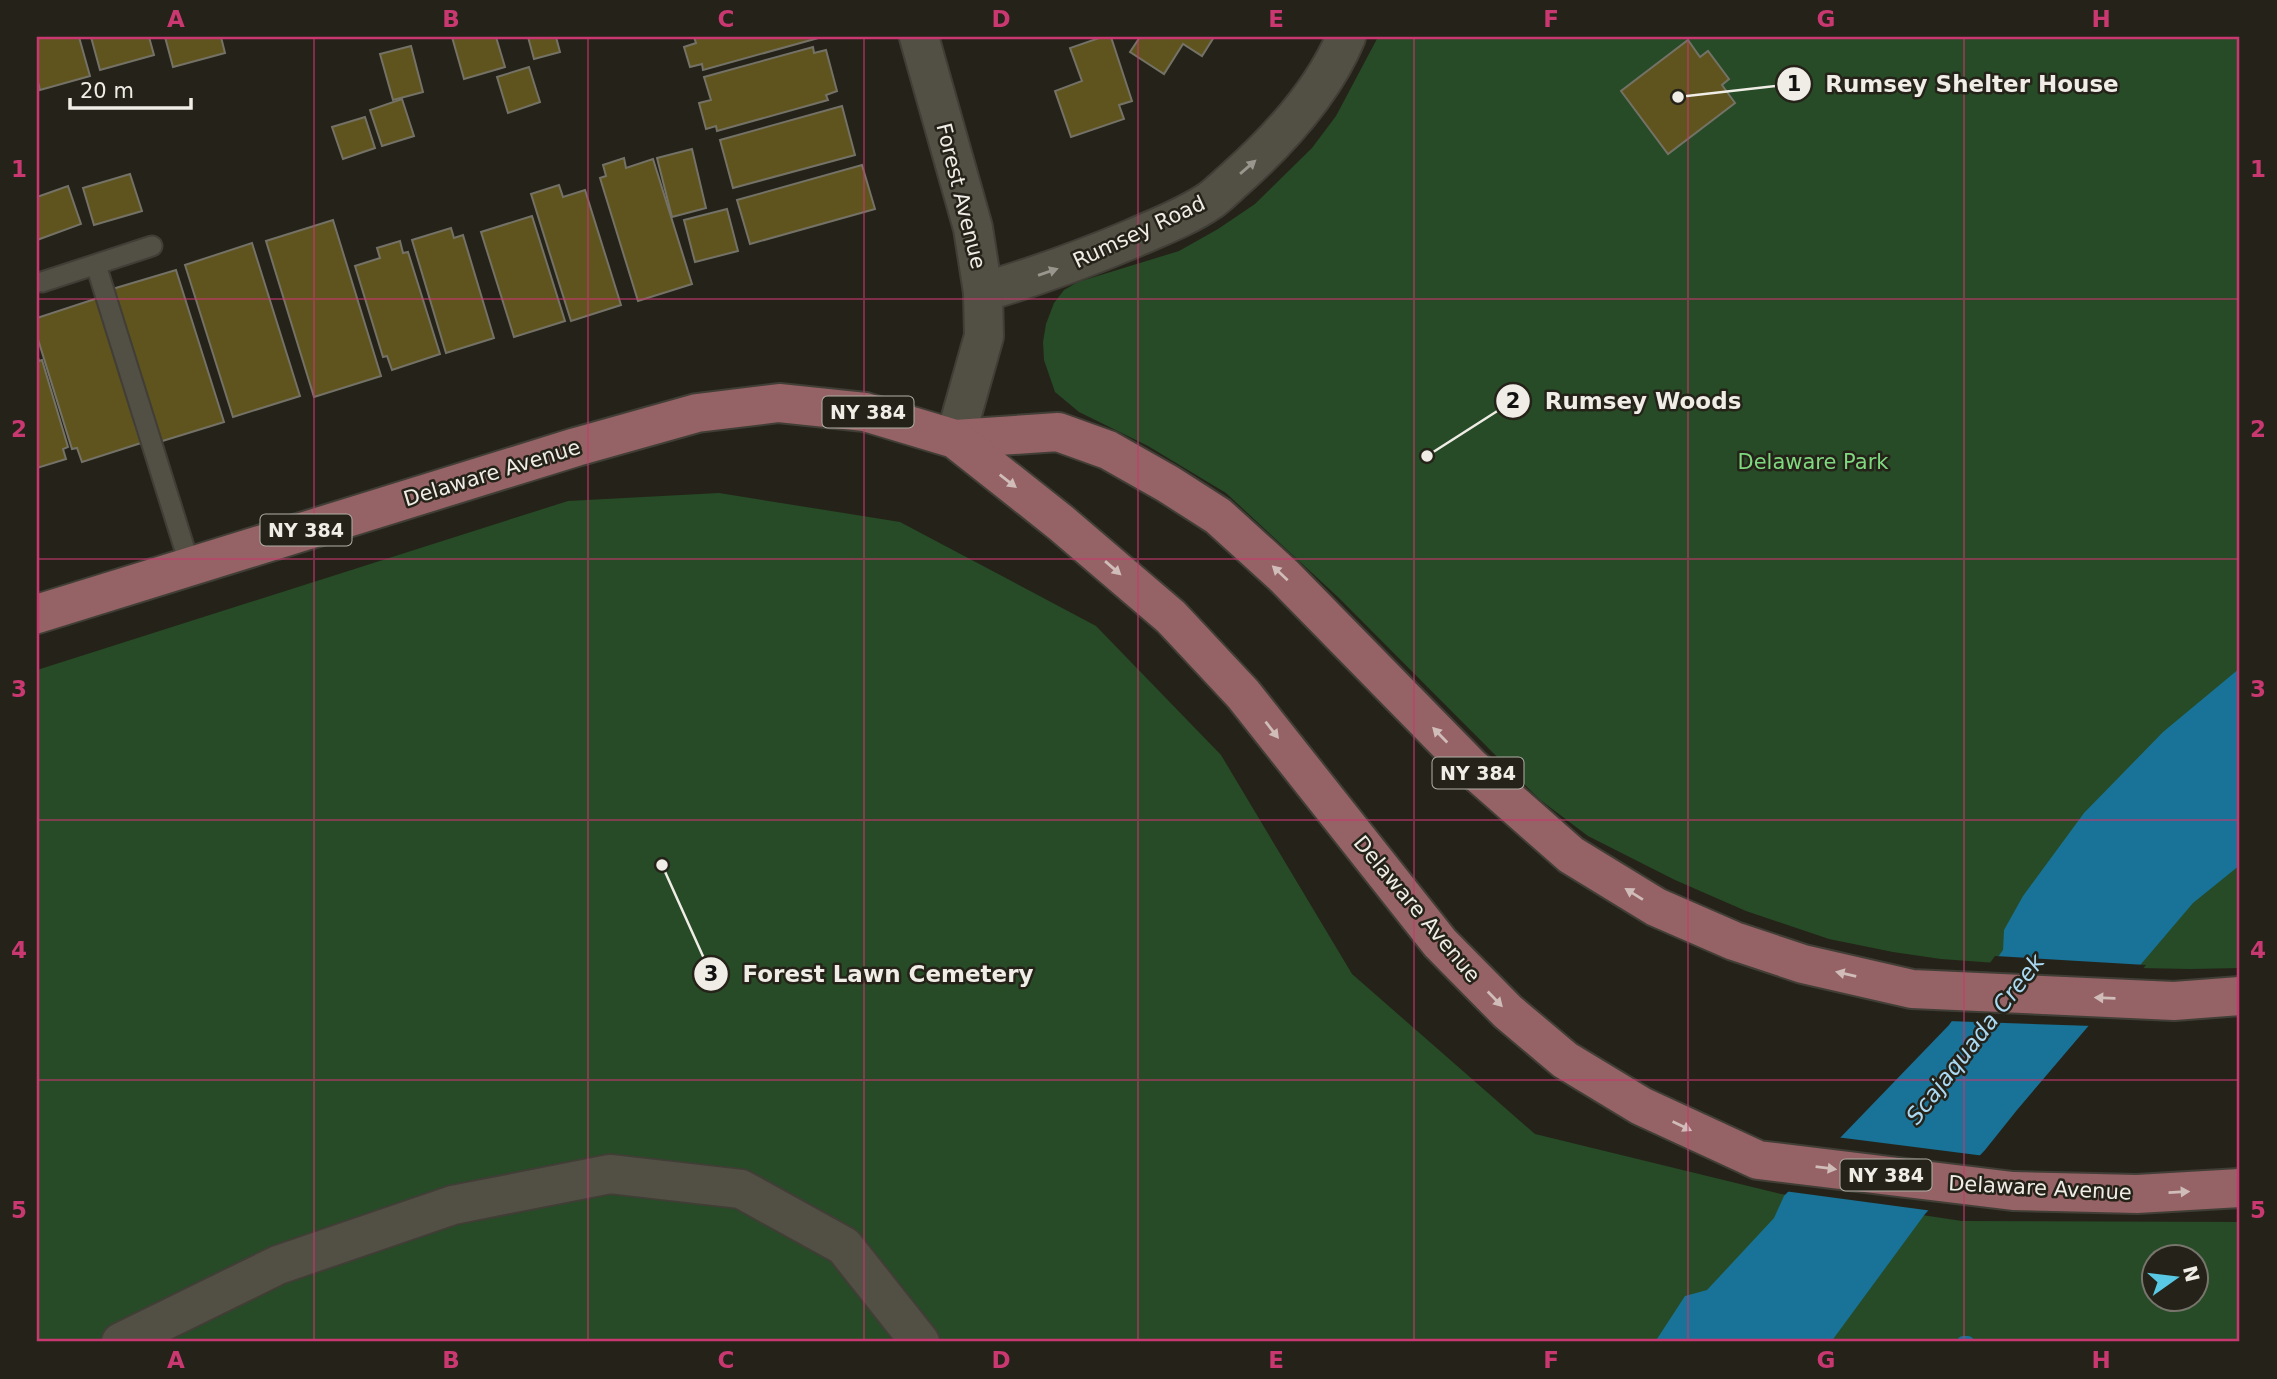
<svg xmlns="http://www.w3.org/2000/svg" width="2277" height="1379" font-family="'DejaVu Sans',sans-serif">
  <style>
    .green { fill: #264b26; fill-rule: evenodd }
    .water { fill: #197297 }
    .pier { fill: #252319 }
    .lines { fill: none; stroke-linecap: round; stroke-linejoin: round }
    .stream { stroke: #197297; stroke-width: 12 }
    .building { fill: #5f531e; stroke: #747266; stroke-width: 2 }
    .service-casing { stroke: #403e36; stroke-width: 23 }
    .minor-casing { stroke: #403e36; stroke-width: 42 }
    .tertiary-casing { stroke: #403e36; stroke-width: 42 }
    .primary-casing { stroke: #403e36; stroke-width: 42 }
    .service { stroke: #524f44; stroke-width: 19 }
    .minor { stroke: #524f44; stroke-width: 38 }
    .tertiary { stroke: #524f44; stroke-width: 38 }
    .primary { stroke: #956265; stroke-width: 38 }
    .oneway { fill: #99968d }
    .oneway2 { fill: #d0bcb9 }
    .grid { fill: none; stroke: #c93870; stroke-width: 2; stroke-opacity: 0.55 }
    .labels { text-anchor: middle; dominant-baseline: central; stroke-width: 5; stroke-linejoin: round; paint-order: stroke }
    .shield { fill: #252319; stroke: #b2b0a8; stroke-width: 2 }
    .shield-label { font-size: 19px; font-weight: bold; fill: #efede6 }
    .street-label { font-size: 21px; fill: #efede6; stroke: #252319 }
    .park-label { font-size: 21px; fill: #7fd97f; stroke: #252319 }
    .water-label { font-size: 23px; font-style: italic; fill: #aad9f3; stroke: #252319 }
    .leader { fill: none; stroke: #efede6; stroke-width: 2.5 }
    .callout-dot { fill: #efede6; stroke: #252319; stroke-width: 2.5 }
    .mark-label { font-size: 21px; text-anchor: middle; font-weight: bold; fill: #111 }
    .callout-label { font-size: 23px; text-anchor: middle; font-weight: bold; fill: #efede6; stroke: #252319; stroke-width: 5; stroke-linejoin: round; paint-order: stroke }
    .neatline { fill: none; stroke: #c93870; stroke-width: 2.5 }
    .grid-label { font-size: 23px; text-anchor: middle; font-weight: bold; fill: #c93870 }
  </style>
  <rect width="100%" height="100%" fill="#252319"/>
  <g class="green">
    <path d="M 1378,37 L 2240,37 L 2240,968 L 2190,969 L 2038,966 L 1941,959 L 1893,952 L 1829,939 L 1746,911 L 1675,880 L 1588,836 L 1539,799 L 1339,598 L 1226,493 L 1148,446 L 1079,412 L 1055,392 L 1044,360 L 1043,342 L 1046,324 L 1054,303 L 1064,290 L 1078,282 L 1179,251 L 1218,229 L 1255,204 L 1312,148 L 1336,116 Z"/>
    <path d="M 719,493 L 900,522 L 1096,626 L 1221,755 L 1352,974 L 1535,1134 L 1781,1194 L 1962,1221 L 2240,1222 L 2240,1342 L 37,1342 L 37,670 L 568,501 ZM 2154,1256 L 2196,1256 L 2196,1298 L 2154,1298 Z"/>
  </g>
  <path class="water" d="M 2240,668 L 2240,865 L 2193,903 L 2017,1110 L 1985,1150 L 1925,1214 L 1831,1342 L 1655,1342 L 1685,1296 L 1707,1290 L 1774,1218 L 1784,1196 L 1949,1025 L 2003,950 L 2004,930 L 2023,896 L 2084,813 L 2163,732 Z"/>
  <g class="pier">
    <path d="M 1995,956 L 2146,965 L 2093,1026 L 1947,1021 Z"/>
    <path d="M 1836,1137 L 1985,1156 L 1933,1211 L 1784,1191 Z"/>
  </g>
  <g class="lines">
    <path class="stream" d="M 1963,1342 L 1968,1342"/>
  </g>
  <g class="building">
    <path d="M 37,37 L 79,37 L 90,76 L 40,90 L 37,78 Z"/>
    <path d="M 91,37 L 149,37 L 154,55 L 100,70 Z"/>
    <path d="M 165,37 L 221,37 L 225,53 L 173,67 Z"/>
    <path d="M 452,37 L 496,37 L 505,67 L 464,79 Z"/>
    <path d="M 528,37 L 556,37 L 560,52 L 534,59 Z"/>
    <path d="M 694,37 L 822,37 L 703,70 L 702,64 L 690,67 L 684,47 L 696,43 Z"/>
    <path d="M 1102,37 L 1111,37 L 1132,101 L 1119,105 L 1124,119 L 1071,137 L 1055,91 L 1082,81 L 1070,48 Z"/>
    <path d="M 1140,37 L 1214,37 L 1202,56 L 1183,44 L 1164,74 L 1130,52 Z"/>
    <path d="M 1688,40 L 1700,57 L 1708,51 L 1729,79 L 1722,85 L 1735,103 L 1668,154 L 1621,91 Z"/>
    <path d="M 411,46 L 423,92 L 393,100 L 380,54 Z"/>
    <path d="M 813,47 L 814,53 L 826,50 L 837,91 L 826,95 L 828,100 L 717,131 L 716,126 L 706,129 L 699,103 L 711,100 L 704,77 Z"/>
    <path d="M 529,67 L 540,102 L 508,113 L 497,77 Z"/>
    <path d="M 402,99 L 414,136 L 382,146 L 370,110 Z"/>
    <path d="M 842,106 L 855,155 L 733,188 L 720,140 Z"/>
    <path d="M 365,117 L 375,148 L 343,159 L 332,127 Z"/>
    <path d="M 692,149 L 706,208 L 672,217 L 657,158 Z"/>
    <path d="M 624,158 L 626,168 L 653,159 L 692,284 L 638,301 L 600,178 L 606,176 L 603,165 Z"/>
    <path d="M 862,165 L 875,209 L 750,244 L 737,200 Z"/>
    <path d="M 130,174 L 142,211 L 94,225 L 83,188 Z"/>
    <path d="M 559,185 L 563,197 L 585,190 L 621,305 L 571,321 L 531,194 Z"/>
    <path d="M 68,186 L 81,224 L 37,240 L 37,197 Z"/>
    <path d="M 727,209 L 738,251 L 695,262 L 684,220 Z"/>
    <path d="M 532,216 L 565,321 L 514,337 L 481,232 Z"/>
    <path d="M 333,220 L 381,376 L 314,397 L 266,241 Z"/>
    <path d="M 451,228 L 454,238 L 463,235 L 494,338 L 446,353 L 412,240 Z"/>
    <path d="M 400,241 L 403,253 L 408,252 L 440,354 L 392,370 L 387,356 L 383,357 L 355,266 L 380,258 L 377,248 Z"/>
    <path d="M 252,243 L 300,396 L 233,417 L 185,265 Z"/>
    <path d="M 176,270 L 224,422 L 156,443 L 109,290 Z"/>
    <path d="M 101,297 L 141,423 L 135,425 L 141,443 L 82,462 L 77,448 L 72,449 L 37,336 L 37,318 Z"/>
    <path d="M 37,354 L 39,361 L 42,360 L 68,447 L 63,449 L 66,459 L 37,468 Z"/>
  </g>
  <g class="lines">
    <defs>
      <g id="service">
        <path d="M 96,265 L 190,566"/>
        <path d="M 42,282 L 152,246"/>
      </g>
      <g id="minor">
        <path d="M 983,292 C 1035,277 1084,259 1134,238 C 1159,227 1188,216 1211,200 C 1219,194 1227,186 1235,179 C 1279,140 1323,92 1346,37"/>
        <path d="M 121,1342 L 278,1265 L 453,1205 L 610,1174 L 741,1189 L 844,1246 L 920,1342"/>
      </g>
      <path id="tertiary" d="M 919,37 L 973,228 L 983,292 L 984,336 L 955,439"/>
      <g id="primary">
        <path d="M 955,439 L 1058,432 L 1108,450 L 1168,484 L 1218,516 L 1284,576 L 1471,767 L 1571,855 L 1656,907 L 1734,941 L 1803,964 L 1912,989 L 2174,1001 L 2240,996"/>
        <path d="M 37,614 L 576,447 L 697,413 L 779,403 L 865,412 L 955,439 L 1061,523 L 1171,617 L 1243,694 L 1440,943 L 1508,1012 L 1565,1060 L 1641,1106 L 1758,1160 L 2013,1191 L 2137,1194 L 2240,1188"/>
      </g>
    </defs>
    <use href="#service" class="service-casing"/>
    <use href="#minor" class="minor-casing"/>
    <use href="#tertiary" class="tertiary-casing"/>
    <use href="#primary" class="primary-casing"/>
    <use href="#service" class="service"/>
    <use href="#minor" class="minor"/>
    <use href="#tertiary" class="tertiary"/>
    <use href="#primary" class="primary"/>
  </g>
  <defs><path id="oneway-solid" d="M-6-.8H1V-3.2L6.5 0L1 3.2V.8H-6Z" transform="scale(1.75)"/></defs>
  <g class="oneway">
    <use href="#oneway-solid" transform="translate(1248 167) rotate(-41)"/>
    <use href="#oneway-solid" transform="translate(1048 272) rotate(-19)"/>
  </g>
  <g class="oneway2">
    <use href="#oneway-solid" transform="translate(1008 481) rotate(38)"/>
    <use href="#oneway-solid" transform="translate(1113 568) rotate(41)"/>
    <use href="#oneway-solid" transform="translate(1280 573) rotate(-137)"/>
    <use href="#oneway-solid" transform="translate(1272 730) rotate(52)"/>
    <use href="#oneway-solid" transform="translate(1440 735) rotate(-134)"/>
    <use href="#oneway-solid" transform="translate(1634 894) rotate(-148)"/>
    <use href="#oneway-solid" transform="translate(1846 974) rotate(-167)"/>
    <use href="#oneway-solid" transform="translate(2105 998) rotate(-178)"/>
    <use href="#oneway-solid" transform="translate(1495 999) rotate(46)"/>
    <use href="#oneway-solid" transform="translate(1682 1126) rotate(26)"/>
    <use href="#oneway-solid" transform="translate(1826 1168) rotate(7)"/>
    <use href="#oneway-solid" transform="translate(2179 1192) rotate(-3)"/>
  </g>
  <path class="grid" d="M 314,37 L 314,1342M 588,37 L 588,1342M 864,37 L 864,1342M 1138,37 L 1138,1342M 1414,37 L 1414,1342M 1688,37 L 1688,1342M 1964,37 L 1964,1342M 37,299 L 2240,299M 37,559 L 2240,559M 37,820 L 2240,820M 37,1080 L 2240,1080"/>
  <g class="labels">
    <g class="shield">
      <rect x="822.5" y="396.5" width="91" height="31" rx="5"/>
      <rect x="260.5" y="514.5" width="91" height="31" rx="5"/>
      <rect x="1432.5" y="757.5" width="91" height="31" rx="5"/>
      <rect x="1840.5" y="1159.5" width="91" height="31" rx="5"/>
    </g>
    <g class="shield-label">
      <text x="868" y="412">NY 384</text>
      <text x="306" y="530">NY 384</text>
      <text x="1478" y="773">NY 384</text>
      <text x="1886" y="1175">NY 384</text>
    </g>
    <g class="street-label">
      <text transform="translate(961 196) rotate(76)">Forest Avenue</text>
      <text transform="translate(1139 232) rotate(-25)">Rumsey Road</text>
      <text transform="translate(492 473) rotate(-17)">Delaware Avenue</text>
      <text transform="translate(1417 909) rotate(50)">Delaware Avenue</text>
      <text transform="translate(2040 1188) rotate(3)">Delaware Avenue</text>
    </g>
    <g class="park-label">
      <text x="1813" y="462">Delaware Park</text>
    </g>
    <g class="water-label">
      <text transform="translate(1975 1039) rotate(-52)">Scajaquada Creek</text>
    </g>
  </g>
  <path class="leader" d="M1678 97L1794 84M1427 456L1513 401M662 865L711 974"/>
  <g class="callout-dot">
    <circle cx="1678" cy="97" r="7"/>
    <circle cx="1427" cy="456" r="7"/>
    <circle cx="662" cy="865" r="7"/>
    <circle cx="1794" cy="84" r="18"/>
    <circle cx="1513" cy="401" r="18"/>
    <circle cx="711" cy="974" r="18"/>
  </g>
  <g class="mark-label">
    <text x="1794" y="91">1</text>
    <text x="1513" y="408">2</text>
    <text x="711" y="981">3</text>
  </g>
  <g class="callout-label">
    <text x="1972" y="92">Rumsey Shelter House</text>
    <text x="1643" y="409">Rumsey Woods</text>
    <text x="888" y="982">Forest Lawn Cemetery</text>
  </g>
  <rect width="2277" height="1379" fill="none" stroke="#252319" stroke-width="77"/>
  <g transform="translate(2175 1278) rotate(76)"><circle r="33" fill="#252319" stroke="#76746b" stroke-width="2"/>
  <path d="M0-5L12 26L0 18L-12 26Z" fill="#59c8e4"/>
  <text y="-10" font-size="19" font-weight="bold" text-anchor="middle" fill="#efede6">N</text>
  </g>
  <path d="M70 98v10h121v-10" fill="none" stroke="#efede6" stroke-width="3.5"/>
  <text x="80" y="98" font-size="21" fill="#efede6" stroke="#252319" stroke-width="5" paint-order="stroke">20 m</text>
  <rect x="38" y="38" width="2200" height="1302" class="neatline"/>
  <g class="grid-label">
    <text x="176" y="27">A</text>
    <text x="451" y="27">B</text>
    <text x="726" y="27">C</text>
    <text x="1001" y="27">D</text>
    <text x="1276" y="27">E</text>
    <text x="1551" y="27">F</text>
    <text x="1826" y="27">G</text>
    <text x="2101" y="27">H</text>
    <text x="19" y="177">1</text>
    <text x="2258" y="177">1</text>
    <text x="19" y="437">2</text>
    <text x="2258" y="437">2</text>
    <text x="19" y="697">3</text>
    <text x="2258" y="697">3</text>
    <text x="19" y="958">4</text>
    <text x="2258" y="958">4</text>
    <text x="19" y="1218">5</text>
    <text x="2258" y="1218">5</text>
    <text x="176" y="1368">A</text>
    <text x="451" y="1368">B</text>
    <text x="726" y="1368">C</text>
    <text x="1001" y="1368">D</text>
    <text x="1276" y="1368">E</text>
    <text x="1551" y="1368">F</text>
    <text x="1826" y="1368">G</text>
    <text x="2101" y="1368">H</text>
  </g>
</svg>
